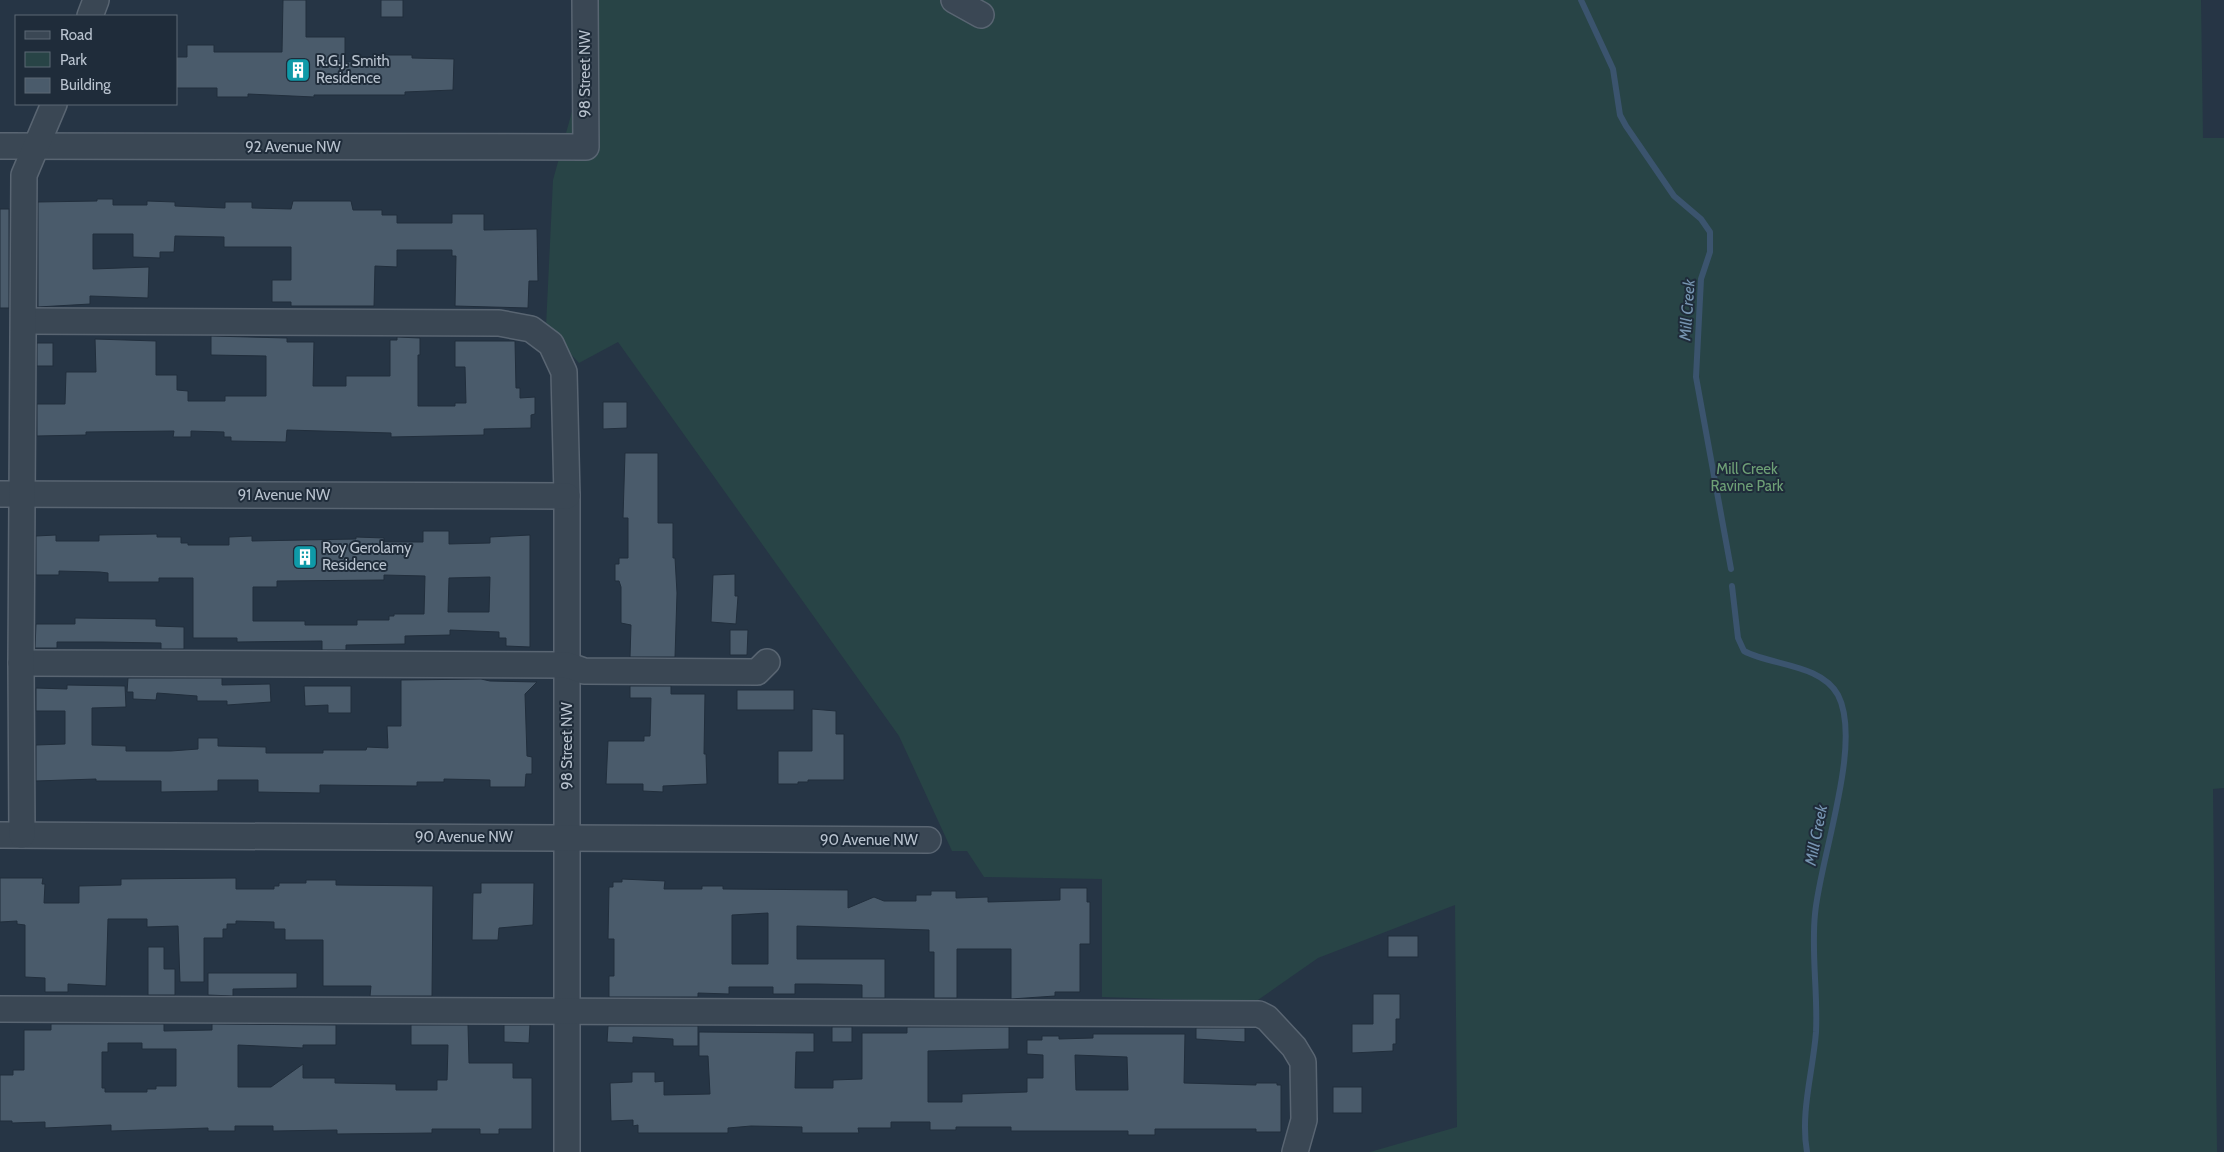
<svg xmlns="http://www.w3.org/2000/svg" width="2224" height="1152" font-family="Cabin,sans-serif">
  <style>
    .green { fill: #284446 }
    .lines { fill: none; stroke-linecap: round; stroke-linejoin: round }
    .stream { stroke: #3b546e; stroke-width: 6 }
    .building { fill: #4a5b6b; stroke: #212e3c; fill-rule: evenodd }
    .minor-casing { stroke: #596572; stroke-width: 28 }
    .minor { stroke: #3a4754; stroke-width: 25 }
    .labels { text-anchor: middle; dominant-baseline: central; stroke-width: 4; stroke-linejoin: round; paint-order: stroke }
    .poi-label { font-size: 15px; fill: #b8c2ce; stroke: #1f2c3a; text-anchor: start }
    .street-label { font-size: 15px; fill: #b8c2ce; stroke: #1f2c3a }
    .park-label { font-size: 15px; fill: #6ea076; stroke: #1f2c3a }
    .water-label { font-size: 16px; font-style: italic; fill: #7795b2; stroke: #1f2c3a }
  </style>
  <rect width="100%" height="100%" fill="#263545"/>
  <path class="green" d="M 583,0 L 2201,0 L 2203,138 L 2224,138 L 2224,788 L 2213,789 L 2217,1152 L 1370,1152 L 1457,1127 L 1455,905 L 1318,958 L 1255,1002 L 1102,997 L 1102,879 L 984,877 L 967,851 L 952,851 L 899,736 L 618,342 L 579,363 L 546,327 L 553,180 L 573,108 Z"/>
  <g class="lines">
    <g class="stream">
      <path d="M 1581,0 L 1613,69 L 1620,115 L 1626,126 L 1674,196 L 1701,219 L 1710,232 L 1710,252 L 1701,279 L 1696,377 L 1731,569"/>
      <path d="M 1732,586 L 1738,638 L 1744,651 C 1772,666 1821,664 1838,695 C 1863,743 1820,858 1815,914 C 1811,953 1818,993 1816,1032 C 1813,1072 1800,1112 1807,1152"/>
    </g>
  </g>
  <g class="building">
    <path d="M 283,0 L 306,0 L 306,37 L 345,37 L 345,62 L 383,61 L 383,55 L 412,55 L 412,58 L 454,59 L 453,90 L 405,92 L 405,95 L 314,95 L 314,97 L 248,94 L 248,97 L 217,97 L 217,88 L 176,88 L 176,57 L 187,57 L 187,45 L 214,45 L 214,52 L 282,52 Z"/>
    <rect x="381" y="0" width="22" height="17"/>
    <path d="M 97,199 L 113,199 L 113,205 L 147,205 L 147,201 L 175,202 L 175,206 L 225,208 L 225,202 L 252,202 L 252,208 L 291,209 L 293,201 L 351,201 L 353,210 L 382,210 L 382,215 L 397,215 L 397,223 L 452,223 L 452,214 L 484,214 L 484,230 L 537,229 L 538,281 L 529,281 L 528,308 L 455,306 L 456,256 L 452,256 L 452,250 L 397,250 L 397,267 L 375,266 L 374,306 L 291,306 L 291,302 L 272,302 L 272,280 L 291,280 L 291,247 L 224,247 L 224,237 L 175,236 L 174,252 L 160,252 L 160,258 L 133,257 L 133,234 L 93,234 L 93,269 L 149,267 L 148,298 L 90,296 L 90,304 L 38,307 L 38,202 L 97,201 Z"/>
    <rect x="0" y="209" width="9" height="99"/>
    <path d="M 211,336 L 287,338 L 287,342 L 314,342 L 313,386 L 346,386 L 346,376 L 390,376 L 390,340 L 397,340 L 397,337 L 420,338 L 420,355 L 418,355 L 418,406 L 455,406 L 455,403 L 466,403 L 465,367 L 455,367 L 455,341 L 515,341 L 516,388 L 520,388 L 520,398 L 535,397 L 535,414 L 531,415 L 531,428 L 484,429 L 484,435 L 391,437 L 391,433 L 287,430 L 286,442 L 231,441 L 231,437 L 224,437 L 224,432 L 191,431 L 191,437 L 173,437 L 174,431 L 86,432 L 86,435 L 37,436 L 37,404 L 65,404 L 66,372 L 96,372 L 95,339 L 156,341 L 156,375 L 177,375 L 177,390 L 188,391 L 188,401 L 225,401 L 225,396 L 266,396 L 266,356 L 211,355 Z"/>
    <rect x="37" y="343" width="16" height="23"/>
    <path d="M 603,402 L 627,402 L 627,428 L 603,429 Z"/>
    <path d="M 625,453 L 658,453 L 658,523 L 673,523 L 673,558 L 675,558 L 677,593 L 675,657 L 630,657 L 631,625 L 621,623 L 621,587 L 619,581 L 615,581 L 615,564 L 619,564 L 619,558 L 628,558 L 628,518 L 623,518 Z"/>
    <path d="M 423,531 L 449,531 L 449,544 L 490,543 L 490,537 L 530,535 L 530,647 L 506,646 L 506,638 L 499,638 L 499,632 L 450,630 L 450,635 L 405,636 L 405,644 L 346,645 L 346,650 L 322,650 L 322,641 L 237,642 L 237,638 L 193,638 L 193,578 L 159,578 L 159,582 L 108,582 L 108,573 L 100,572 L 59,571 L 59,575 L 36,575 L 36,536 L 56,535 L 56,541 L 99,541 L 99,535 L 157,534 L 157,537 L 181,537 L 181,543 L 188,543 L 188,545 L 229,545 L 229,537 L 252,536 L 252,541 L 356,539 L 356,537 L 384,538 L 384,542 L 423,542 ZM 384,575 L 425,576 L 424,614 L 394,614 L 394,616 L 389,616 L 389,620 L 357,620 L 357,625 L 305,625 L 305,621 L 253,621 L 253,587 L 277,587 L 277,581 L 384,580 ZM 490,577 L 489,612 L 448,612 L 449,578 Z"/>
    <path d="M 735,574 L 735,596 L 738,596 L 736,624 L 711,622 L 713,575 Z"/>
    <path d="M 75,618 L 156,619 L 156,626 L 184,627 L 184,649 L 161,649 L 161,643 L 102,642 L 57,642 L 57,648 L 35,648 L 36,624 L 75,624 Z"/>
    <path d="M 730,630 L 748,630 L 747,655 L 730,655 Z"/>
    <path d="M 128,678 L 222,678 L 222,685 L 270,684 L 271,702 L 227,705 L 227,701 L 197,701 L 197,696 L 157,693 L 156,700 L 133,699 L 133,692 L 127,692 Z"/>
    <path d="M 481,679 L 490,681 L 537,682 L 525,694 L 527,756 L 532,757 L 532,774 L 526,774 L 525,787 L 490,787 L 490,780 L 444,779 L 444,782 L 417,782 L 417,786 L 320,785 L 320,793 L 258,792 L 258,780 L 218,780 L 218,791 L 161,792 L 161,781 L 96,781 L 96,779 L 36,781 L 36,745 L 65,744 L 65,711 L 36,711 L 36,688 L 67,689 L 67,685 L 125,686 L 126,707 L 92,708 L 92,745 L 126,746 L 126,751 L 171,751 L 198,749 L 198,738 L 218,738 L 218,746 L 266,747 L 266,753 L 323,753 L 323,750 L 366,750 L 367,747 L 388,748 L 387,726 L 401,726 L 401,680 Z"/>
    <path d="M 304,686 L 351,686 L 351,713 L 328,713 L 328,705 L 305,706 Z"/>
    <path d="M 630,686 L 671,686 L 671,694 L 705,694 L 704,754 L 706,754 L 707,784 L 663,786 L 663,792 L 643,791 L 643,784 L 606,784 L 608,741 L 644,741 L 644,736 L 650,736 L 651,698 L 630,698 Z"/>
    <rect x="737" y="690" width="57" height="20"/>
    <path d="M 812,709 L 836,711 L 836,734 L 844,734 L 844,780 L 808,780 L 808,782 L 798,782 L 798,784 L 778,784 L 778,751 L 812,751 Z"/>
    <path d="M 0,878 L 43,878 L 42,884 L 45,884 L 44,903 L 79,903 L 79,886 L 121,885 L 121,879 L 236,878 L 236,889 L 274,889 L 274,886 L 279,886 L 279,883 L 306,883 L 306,880 L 336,880 L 336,885 L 433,886 L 432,996 L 370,996 L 371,986 L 323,986 L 323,940 L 285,940 L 285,929 L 274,929 L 274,922 L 236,921 L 236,924 L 227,924 L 227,929 L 223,929 L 223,938 L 204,938 L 204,982 L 180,982 L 178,926 L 147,927 L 147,919 L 108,919 L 106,986 L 68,984 L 68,992 L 45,992 L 45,978 L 25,977 L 25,925 L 17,924 L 17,921 L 0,922 Z"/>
    <path d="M 622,879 L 665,881 L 664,889 L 702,889 L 702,886 L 723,886 L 723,889 L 848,890 L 848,908 L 874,897 L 884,901 L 916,901 L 916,895 L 931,895 L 931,891 L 956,891 L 956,898 L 988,897 L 988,902 L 1060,900 L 1060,888 L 1087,888 L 1087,902 L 1090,902 L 1090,944 L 1080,944 L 1080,992 L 1055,992 L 1055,996 L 1011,999 L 1011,949 L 957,949 L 957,998 L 934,998 L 934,952 L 929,952 L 929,930 L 797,926 L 797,959 L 885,959 L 885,998 L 862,998 L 862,985 L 818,984 L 795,984 L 795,994 L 773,994 L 773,987 L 729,987 L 729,994 L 698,993 L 698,997 L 609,997 L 609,976 L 614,976 L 614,939 L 608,939 L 609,887 L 613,887 L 613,882 L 622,882 ZM 768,913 L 768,964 L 732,964 L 732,915 Z"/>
    <path d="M 481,883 L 534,883 L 533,925 L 499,928 L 498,940 L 472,940 L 473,893 L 481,893 Z"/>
    <rect x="1388" y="936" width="30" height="21"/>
    <path d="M 148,947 L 164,947 L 164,969 L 175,969 L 175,995 L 148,995 Z"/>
    <path d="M 208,973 L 297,973 L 297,988 L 233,989 L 233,996 L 208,995 Z"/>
    <path d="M 1373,994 L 1400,994 L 1400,1019 L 1396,1019 L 1396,1044 L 1393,1044 L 1393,1051 L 1352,1053 L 1352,1024 L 1373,1024 Z"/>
    <path d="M 51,1024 L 164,1024 L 164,1031 L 212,1030 L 212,1024 L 336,1025 L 336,1045 L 303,1045 L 303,1048 L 238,1045 L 238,1087 L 271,1087 L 303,1064 L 303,1078 L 335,1078 L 335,1083 L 396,1084 L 396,1090 L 437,1090 L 437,1080 L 447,1080 L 448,1045 L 411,1045 L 411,1025 L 468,1025 L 469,1063 L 513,1063 L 513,1078 L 532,1078 L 532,1129 L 499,1129 L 499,1134 L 480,1134 L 480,1129 L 432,1129 L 432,1133 L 337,1134 L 337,1130 L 273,1131 L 273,1126 L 235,1126 L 235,1131 L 208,1131 L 208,1128 L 111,1131 L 111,1125 L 45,1128 L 45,1122 L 12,1123 L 12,1121 L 0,1121 L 0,1075 L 13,1075 L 13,1070 L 24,1070 L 24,1030 L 51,1030 ZM 108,1043 L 142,1043 L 142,1049 L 176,1049 L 176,1086 L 156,1086 L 156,1089 L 147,1089 L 147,1092 L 105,1092 L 105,1088 L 102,1088 L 102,1052 L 108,1052 Z"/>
    <path d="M 504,1025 L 530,1025 L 529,1043 L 504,1042 Z"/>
    <path d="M 608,1026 L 698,1026 L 698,1046 L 673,1046 L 673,1039 L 633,1037 L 633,1043 L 607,1042 Z"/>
    <rect x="832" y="1027" width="20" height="15"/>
    <path d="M 907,1027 L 1009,1027 L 1009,1049 L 928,1051 L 928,1102 L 962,1102 L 962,1094 L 1027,1092 L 1027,1078 L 1043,1078 L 1043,1055 L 1027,1054 L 1027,1040 L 1042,1040 L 1042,1036 L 1059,1036 L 1059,1039 L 1093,1038 L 1093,1034 L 1185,1034 L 1184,1083 L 1256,1085 L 1256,1083 L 1277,1083 L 1277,1085 L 1281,1085 L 1281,1132 L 1256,1132 L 1256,1129 L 1155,1129 L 1155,1135 L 1128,1135 L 1128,1131 L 1011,1131 L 1011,1127 L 956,1127 L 956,1130 L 930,1130 L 930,1122 L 891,1122 L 891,1128 L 858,1128 L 859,1133 L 802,1133 L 802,1127 L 751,1126 L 728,1128 L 728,1133 L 638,1133 L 638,1125 L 633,1126 L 633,1120 L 611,1121 L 610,1083 L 632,1082 L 632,1072 L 655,1072 L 655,1082 L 664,1081 L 664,1095 L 710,1094 L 708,1056 L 699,1056 L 699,1032 L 814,1033 L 814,1052 L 796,1052 L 795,1088 L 833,1088 L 833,1080 L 862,1079 L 862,1033 L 907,1033 ZM 1075,1055 L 1127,1057 L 1128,1090 L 1076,1090 Z"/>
    <path d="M 1196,1028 L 1245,1028 L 1245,1042 L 1196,1039 Z"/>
    <rect x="1333" y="1087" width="29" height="26"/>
  </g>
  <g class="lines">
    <defs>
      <g id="minor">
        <path d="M 954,0 L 981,15"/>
        <path d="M 90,16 L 96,0"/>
        <path d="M 0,146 L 586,147 L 585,0"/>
        <path d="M 24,321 L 499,323 L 531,329 L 551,344 L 564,372 L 567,496 L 567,1152"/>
        <path d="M 0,494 L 567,496"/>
        <path d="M 21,663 L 567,665 L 584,671 L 757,672 L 767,662"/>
        <path d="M 0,835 L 928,840"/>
        <path d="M 22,835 L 21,663 L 24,175 L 54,104"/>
        <path d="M 0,1009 L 1259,1014 L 1267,1018 L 1294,1047 L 1303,1062 L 1304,1120 L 1295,1152"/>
      </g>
    </defs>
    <use href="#minor" class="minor-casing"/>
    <use href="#minor" class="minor"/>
  </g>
  <defs>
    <symbol id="building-square" viewBox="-11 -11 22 22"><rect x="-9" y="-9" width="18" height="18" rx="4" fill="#0f9aa8" stroke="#1f2c3a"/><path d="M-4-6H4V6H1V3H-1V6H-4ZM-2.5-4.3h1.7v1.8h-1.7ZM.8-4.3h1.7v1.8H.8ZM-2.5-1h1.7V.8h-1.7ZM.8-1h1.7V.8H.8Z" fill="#fff"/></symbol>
  </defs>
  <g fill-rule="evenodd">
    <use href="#building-square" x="284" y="56" width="28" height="28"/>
    <use href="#building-square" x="291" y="543" width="28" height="28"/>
  </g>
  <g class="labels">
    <g class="poi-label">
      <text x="316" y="61">R.G.J. Smith<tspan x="316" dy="17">Residence</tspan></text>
      <text x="322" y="548">Roy Gerolamy<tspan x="322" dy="17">Residence</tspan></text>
    </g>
    <g class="street-label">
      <text transform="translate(585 74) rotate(-90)">98 Street NW</text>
      <text x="293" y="147">92 Avenue NW</text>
      <text x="284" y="495">91 Avenue NW</text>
      <text transform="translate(567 746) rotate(-90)">98 Street NW</text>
      <text x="464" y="837">90 Avenue NW</text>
      <text x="869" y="840">90 Avenue NW</text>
    </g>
    <g class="park-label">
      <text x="1747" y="469">Mill Creek<tspan x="1747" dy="17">Ravine Park</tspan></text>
    </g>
    <g class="water-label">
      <text transform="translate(1687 310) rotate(-86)">Mill Creek</text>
      <text transform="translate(1816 835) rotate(-79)">Mill Creek</text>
    </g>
  </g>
  <rect x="15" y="15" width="162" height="90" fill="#1f2c3a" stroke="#5c6875"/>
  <rect x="25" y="31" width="25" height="8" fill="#3a4754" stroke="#5c6875"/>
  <text x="60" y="40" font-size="15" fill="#b8c2ce">Road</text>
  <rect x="25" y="52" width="25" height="15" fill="#284446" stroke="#5c6875"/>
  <text x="60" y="65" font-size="15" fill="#b8c2ce">Park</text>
  <rect x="25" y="78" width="25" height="15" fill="#4a5b6b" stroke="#5c6875"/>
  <text x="60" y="90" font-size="15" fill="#b8c2ce">Building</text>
</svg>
